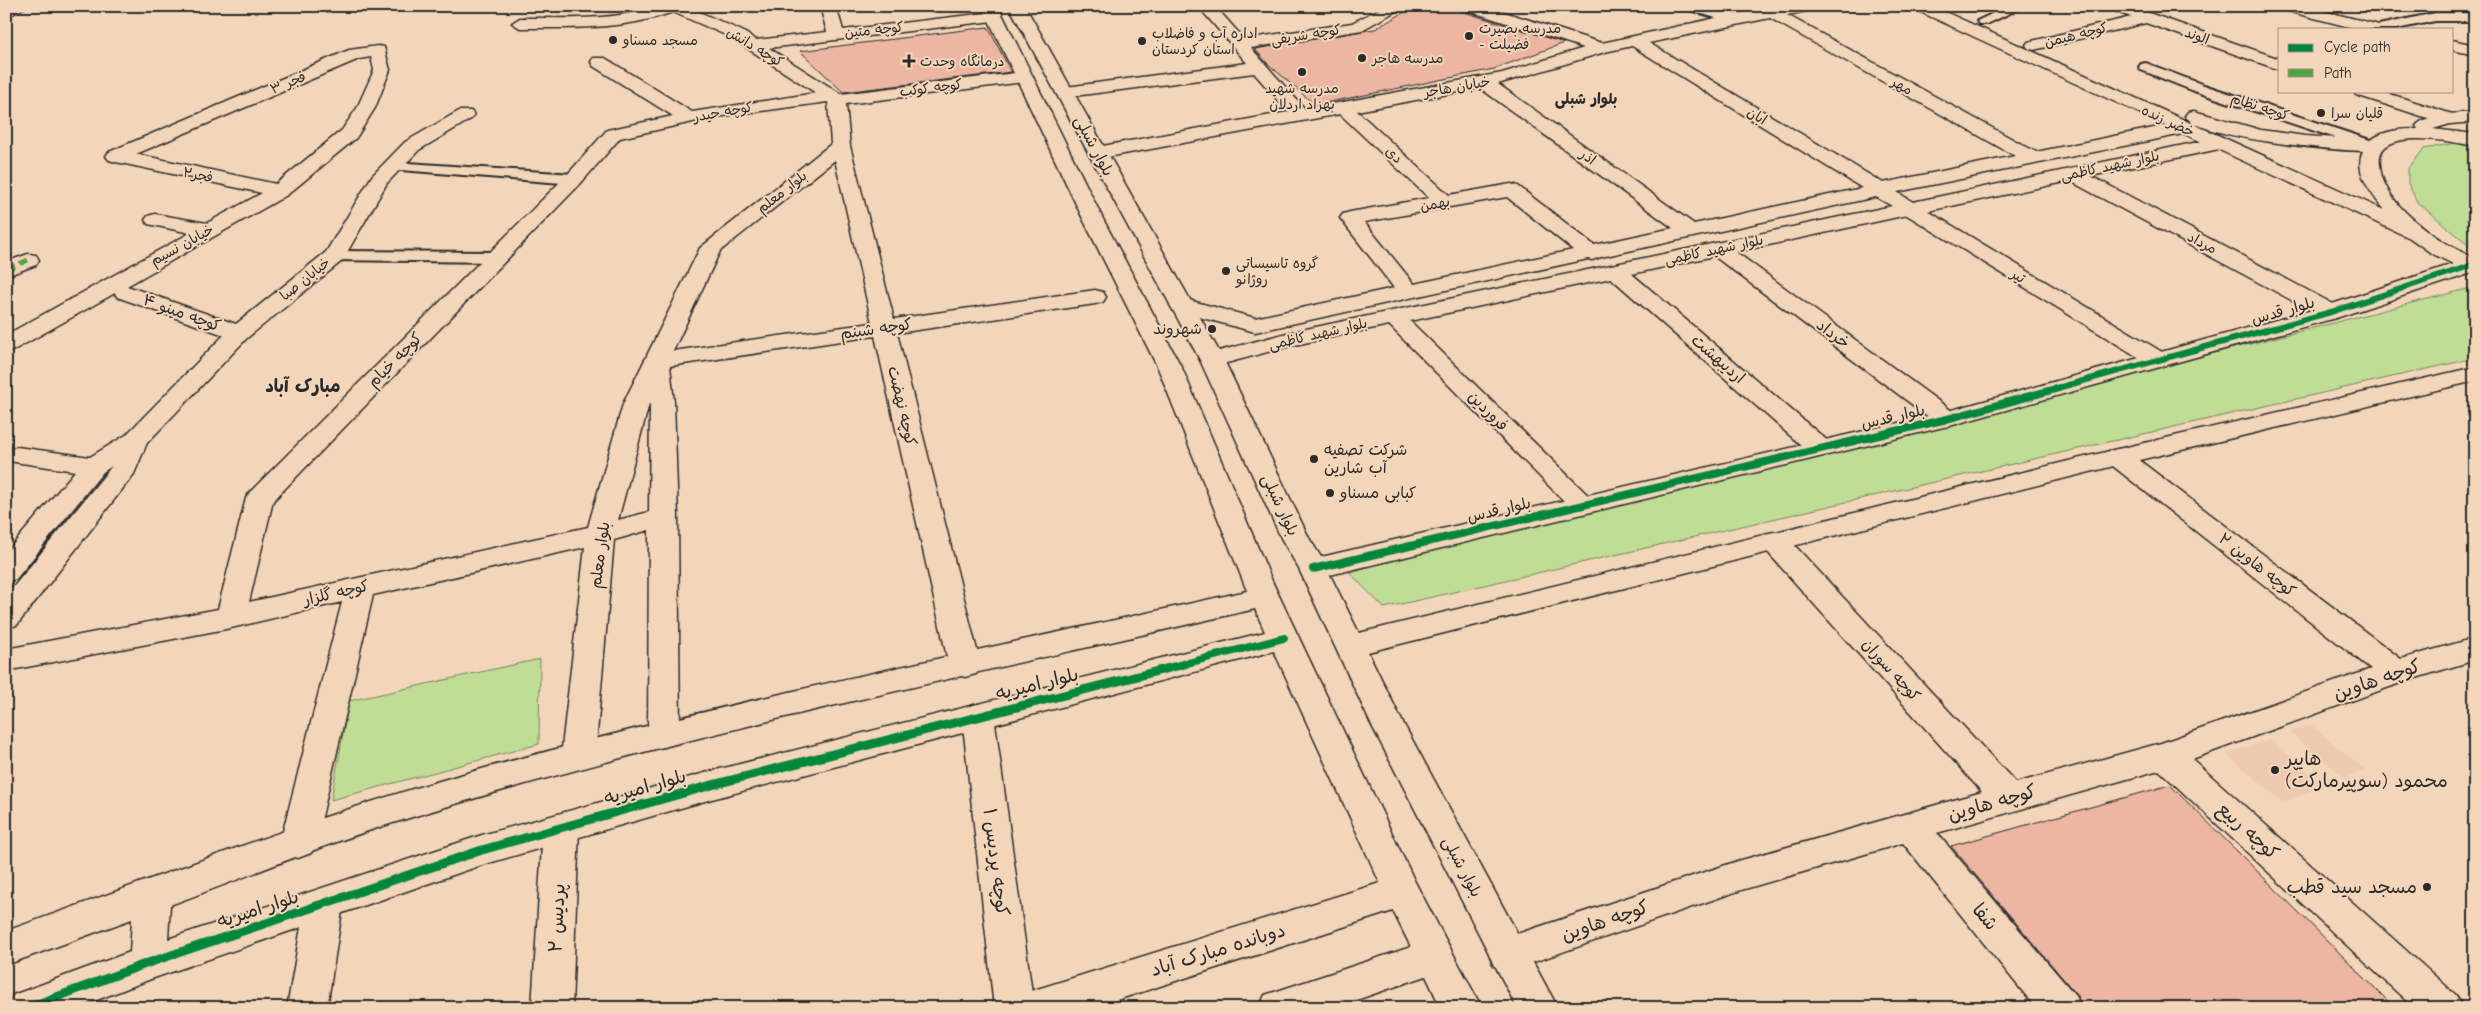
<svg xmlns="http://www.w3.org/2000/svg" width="2481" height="1014" font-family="'Comic Neue','Playpen Sans Arabic',sans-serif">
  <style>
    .built { fill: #edc9b0 }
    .green { fill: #c0dd95; stroke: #768460 }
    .building { fill: #ecb6a3; stroke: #2b2b2b }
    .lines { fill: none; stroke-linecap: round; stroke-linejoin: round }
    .lane-casing { stroke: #2b2b2b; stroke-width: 4 }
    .street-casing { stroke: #2b2b2b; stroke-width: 3 }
    .secondary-casing { stroke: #2b2b2b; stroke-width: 3 }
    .lane { fill: #f3d6ba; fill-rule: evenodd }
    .street { fill: #f3d6ba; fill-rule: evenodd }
    .secondary { fill: #f3d6ba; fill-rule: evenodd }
    .quiet { stroke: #51a443; stroke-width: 5; stroke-dasharray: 10 5; stroke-linecap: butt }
    .cycleway-far2-casing { stroke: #f3d6ba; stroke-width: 9 }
    .cycleway-far1-casing { stroke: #f3d6ba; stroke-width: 11 }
    .cycleway-casing { stroke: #f3d6ba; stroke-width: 12 }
    .cycleway-far2 { stroke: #00873e; stroke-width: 6 }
    .cycleway-far1 { stroke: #00873e; stroke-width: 8 }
    .cycleway { stroke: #00873e; stroke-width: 9 }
    .poi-dot { fill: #2b2b2b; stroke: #f3d6ba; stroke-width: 2 }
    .labels { text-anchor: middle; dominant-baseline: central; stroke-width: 4; stroke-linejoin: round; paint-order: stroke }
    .far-poi-label { font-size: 14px; fill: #2b2b2b; stroke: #f3d6ba; text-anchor: start }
    .far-street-label { font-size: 14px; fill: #2b2b2b; stroke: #f3d6ba }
    .far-neighbourhood-label { font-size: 15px; font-weight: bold; fill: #2b2b2b; stroke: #f3d6ba }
    .street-label { font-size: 16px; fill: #2b2b2b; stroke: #f3d6ba }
    .poi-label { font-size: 16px; fill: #2b2b2b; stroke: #f3d6ba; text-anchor: start }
    .neighbourhood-label { font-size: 18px; font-weight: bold; fill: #2b2b2b; stroke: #f3d6ba }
    .near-street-label { font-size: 19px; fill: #2b2b2b; stroke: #f3d6ba }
    .near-poi-label { font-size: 19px; fill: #2b2b2b; stroke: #f3d6ba; text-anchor: start }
  </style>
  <rect width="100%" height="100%" fill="#f3d6ba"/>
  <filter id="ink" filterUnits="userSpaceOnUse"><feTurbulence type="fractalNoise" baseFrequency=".02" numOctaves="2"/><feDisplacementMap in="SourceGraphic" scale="10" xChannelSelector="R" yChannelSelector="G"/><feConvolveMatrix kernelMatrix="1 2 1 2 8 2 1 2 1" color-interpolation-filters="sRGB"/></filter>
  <g filter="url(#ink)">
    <g class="built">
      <path d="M 2311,725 L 2365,770 L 2345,778 L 2289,732 Z"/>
      <path d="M 2270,740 L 2325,786 L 2283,802 L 2226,754 Z"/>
    </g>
    <g class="green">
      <path d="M 2455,143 L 2475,148 L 2475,250 L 2417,202 L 2408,183 L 2408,168 L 2424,149 Z"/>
      <path d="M 2475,287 L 2475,358 L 1384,608 L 1349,572 Z"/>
      <path d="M 540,659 L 539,744 L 331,800 L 349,701 Z"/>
    </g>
    <g class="building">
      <path d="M 1415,6 L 1445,6 L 1564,43 L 1494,69 L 1315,105 L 1267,63 L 1255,49 L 1375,29 Z"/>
      <path d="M 988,27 L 1011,72 L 843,92 L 800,51 Z"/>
      <path d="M 2170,785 L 2238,852 L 2395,1008 L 2083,1008 L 2076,994 L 1951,846 Z"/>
    </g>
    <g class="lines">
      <defs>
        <g id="lane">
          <path d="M 2008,6 L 2025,6 L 1987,24 L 1979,24 L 1977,21 Z"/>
          <path d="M 2435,13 L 2475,13 L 2475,21 L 2435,21 L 2397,29 L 2373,29 L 2379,25 Z"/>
          <path d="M 2146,63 L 2204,85 L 2379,143 L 2381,146 L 2374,150 L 2369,149 L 2194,91 L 2141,70 L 2139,67 L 2141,64 Z"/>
          <path d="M 393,162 L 574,174 L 582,179 L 574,184 L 388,169 L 386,166 Z"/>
          <path d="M 334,251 L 497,252 L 503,253 L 505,257 L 503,261 L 497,262 L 328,260 L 326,256 L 328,252 Z"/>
        </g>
        <g id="street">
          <path d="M 660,6 L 686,6 L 742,31 L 756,40 L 827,32 L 820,6 L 836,6 L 843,30 L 995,12 L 1001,14 L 1003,17 L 1001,20 L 769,48 L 841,94 L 1024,72 L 1030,73 L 1033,77 L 1030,81 L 1024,82 L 846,104 L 850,146 L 894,319 L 1095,290 L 1103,292 L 1106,297 L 1103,302 L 1095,304 L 897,333 L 981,666 L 976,674 L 965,677 L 954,674 L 949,666 L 875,336 L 670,366 L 674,402 L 678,517 L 680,734 L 676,743 L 664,747 L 652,743 L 648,734 L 649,530 L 614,540 L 595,756 L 590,765 L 578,769 L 566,765 L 561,756 L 585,547 L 373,595 L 316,843 L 311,853 L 298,858 L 285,853 L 280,843 L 342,602 L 231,628 L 6,671 L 6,649 L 218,609 L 246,498 L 250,492 L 567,175 L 607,130 L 673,116 L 593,66 L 591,62 L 593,58 L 605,58 L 692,112 L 816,93 L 730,37 L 673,12 C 623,30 573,28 520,28 L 512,23 L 520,18 C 567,18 615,21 660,6 ZM 828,102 L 831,144 L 700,248 L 623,404 L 588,527 L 249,602 L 273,501 L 581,183 L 620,138 L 716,117 ZM 835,160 L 872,323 L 673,351 L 720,251 ZM 650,402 L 649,512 L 618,520 L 649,404 Z"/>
          <path d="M 1198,6 L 1215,6 L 1244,39 L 1352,23 L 1385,6 L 1405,6 L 1362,30 L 1251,48 L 1305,109 L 1502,73 L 1584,48 L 1463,9 L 1460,6 L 1485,6 L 1602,43 L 1716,18 L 1685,9 L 1682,6 L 1708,6 L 1736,14 L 1784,6 L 1821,6 L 1818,9 L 1787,15 L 2036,152 L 2183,122 L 2190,124 L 2192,128 L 2190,132 L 2183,134 L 1897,192 L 1913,202 L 2217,138 L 2224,140 L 2226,144 L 2224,148 L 2091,176 L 2339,307 L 2342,312 L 2339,317 L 2331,319 L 2323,317 L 2070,181 L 1928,211 L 2167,355 L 2171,360 L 2167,365 L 2159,367 L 2151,365 L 1907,215 L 1736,252 L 1956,414 L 1960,419 L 1956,424 L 1947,427 L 1938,424 L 1714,256 L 1632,274 L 1829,442 L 1833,448 L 1829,454 L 1820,456 L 1811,454 L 1611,278 L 1410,321 L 1597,504 L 1593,510 L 1583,513 L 1573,510 L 1389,325 L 1290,346 L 1212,367 L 1204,365 L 1200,360 L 1204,355 L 1287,333 L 1892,206 L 1876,197 L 1601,257 L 1592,260 L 1588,259 L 1255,332 L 1173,310 L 1170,305 L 1173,300 L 1181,298 L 1255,318 L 1394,288 L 1340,218 L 1343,214 L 1350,212 L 1429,198 L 1340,114 L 1097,159 L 1090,157 L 1088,153 L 1090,149 L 1097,147 L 1288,112 L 1254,73 L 1066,97 L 1060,96 L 1057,92 L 1060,88 L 1066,87 L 1247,63 ZM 1770,18 L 2015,156 L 1883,183 L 1649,43 ZM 1632,46 L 1862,188 L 1694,224 L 1498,84 L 1605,52 ZM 1480,88 L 1673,228 L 1594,245 L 1518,186 L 1511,184 L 1449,195 L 1357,111 ZM 1507,197 L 1573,250 L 1414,284 L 1364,222 Z"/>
          <path d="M 2106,6 L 2129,6 L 2280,59 L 2280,70 L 2146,23 L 2034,50 L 2028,48 L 2026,45 L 2028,42 L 2131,17 L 2109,9 Z"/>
          <path d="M 2276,6 L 2304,6 L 2383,26 L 2385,29 L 2357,29 L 2279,9 Z"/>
          <path d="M 2452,40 L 2475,45 L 2475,55 L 2452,50 Z"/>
          <path d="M 378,46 L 384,47 L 390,70 L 375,108 L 356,138 L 287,195 L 127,286 L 236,324 L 326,252 L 372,176 L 405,142 L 459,111 L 471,111 L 474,115 L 471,119 L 419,150 L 387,183 L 342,261 L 247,338 L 147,443 L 134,474 L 17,625 L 6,628 L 6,596 L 112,466 L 103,472 L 16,579 L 6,582 L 6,553 L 75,471 L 8,461 L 8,449 L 17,447 L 90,457 L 126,435 L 224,335 L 117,297 L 115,293 L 14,350 L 6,352 L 6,335 L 190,233 L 148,224 L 145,220 L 148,216 L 155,214 L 207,223 L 262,193 L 116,162 L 109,160 L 106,156 L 109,152 L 349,50 ZM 371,57 L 374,70 L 357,108 L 342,130 L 276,184 L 136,154 L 359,59 Z"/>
          <path d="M 2353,91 L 2381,91 L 2455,115 L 2458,119 L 2455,123 L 2443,123 L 2356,95 Z"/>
          <path d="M 28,254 L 36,255 L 39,260 L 36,265 L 6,276 L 6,262 Z"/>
          <path d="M 2118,449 L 2127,451 L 2401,659 L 2475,638 L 2475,660 L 2406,681 L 2192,759 L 2456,995 L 2462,1008 L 2414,1008 L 2159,770 L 1937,833 L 2075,995 L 2081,1008 L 2036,1008 L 1903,843 L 1738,891 L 1508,971 L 1494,966 L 1489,954 L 1494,942 L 1508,937 L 1738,861 L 1982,792 L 1764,548 L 1760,541 L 1764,534 L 1774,532 L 1784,534 L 2016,783 L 2161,743 L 2371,669 L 2109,463 L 2105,457 L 2109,451 Z"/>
          <path d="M 978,704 L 989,707 L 994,716 L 1034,1008 L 994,1008 L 962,716 L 967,707 Z"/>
          <path d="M 561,814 L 573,818 L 579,828 L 572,1008 L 532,1008 L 543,828 L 549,818 Z"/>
          <path d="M 324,888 L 337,893 L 343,904 L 327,1008 L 287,1008 L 305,904 L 311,893 Z"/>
        </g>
        <g id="secondary">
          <path d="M 27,6 L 6,18 L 6,7 Z"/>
          <path d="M 982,6 L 998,6 L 1103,219 L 1182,368 L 1272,581 L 1415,882 L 1482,1008 L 1441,1008 L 1426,976 L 1333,1008 L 1259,1008 L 1265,995 L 1411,947 L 1393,911 L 1092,1008 L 1014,1008 L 1020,995 L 1034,990 L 1380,883 L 1274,651 L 712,799 L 482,865 L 151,979 L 76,1008 L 7,1008 L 13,995 L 130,952 L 132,919 L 6,965 L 6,931 C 162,876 318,814 478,770 C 731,700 990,648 1247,591 L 1158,368 L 1083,219 ZM 1255,609 L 1265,632 L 712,771 L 482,835 L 168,939 L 170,905 C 244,878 318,846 393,823 C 676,735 967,676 1255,609 Z"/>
          <path d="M 1009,6 L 1025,6 L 1224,360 L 1309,538 L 1321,557 L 1941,413 L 2323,307 L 2453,264 L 2431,253 L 2410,238 L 1914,9 L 1911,6 L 1932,6 L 2384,210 C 2372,194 2353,171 2363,151 C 2333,150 2201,139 2185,116 L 2188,112 L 2194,111 L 2261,130 L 2305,136 L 2371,140 C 2384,130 2402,129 2418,129 L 2416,126 C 2424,114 2461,113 2475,112 L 2475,122 L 2450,124 L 2433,129 L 2475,134 L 2475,146 C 2453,142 2407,133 2388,145 C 2380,150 2379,157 2380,165 C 2382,206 2442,244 2475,258 L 2475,272 L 2339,317 L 1956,424 L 1330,575 L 1359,633 L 2118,449 L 2475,367 L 2475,381 L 2118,465 L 1368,652 L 1402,721 L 1558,1008 L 1517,1008 L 1370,722 L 1299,569 L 1281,538 L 1200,360 Z"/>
        </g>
      </defs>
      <use href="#lane" class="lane-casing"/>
      <use href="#street" class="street-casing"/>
      <use href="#secondary" class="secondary-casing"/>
      <use href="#lane" class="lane"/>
      <use href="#street" class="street"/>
      <use href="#secondary" class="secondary"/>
      <path class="quiet" d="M 6,270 L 28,260"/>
      <defs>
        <path id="cycleway-far2" d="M 2054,389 L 2331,312 L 2473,265"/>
        <g id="cycleway-far1">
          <path d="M 1313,569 L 1947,419 L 2059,388"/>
          <path d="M 1180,665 L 1284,638"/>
        </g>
        <path id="cycleway" d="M 27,1008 L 148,963 L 482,850 L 712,785 L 1185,664"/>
      </defs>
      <use href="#cycleway-far2" class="cycleway-far2-casing"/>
      <use href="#cycleway-far1" class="cycleway-far1-casing"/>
      <use href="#cycleway" class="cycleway-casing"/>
      <use href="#cycleway-far2" class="cycleway-far2"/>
      <use href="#cycleway-far1" class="cycleway-far1"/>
      <use href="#cycleway" class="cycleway"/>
    </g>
  </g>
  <g class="poi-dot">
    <circle cx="1469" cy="36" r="5"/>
    <circle cx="613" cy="40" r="5"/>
    <circle cx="1142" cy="41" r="5"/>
    <circle cx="1362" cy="58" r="5"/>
    <path d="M906.5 53.5h5v5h5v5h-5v5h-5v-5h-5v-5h5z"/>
    <circle cx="1302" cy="72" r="5"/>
    <circle cx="2321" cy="113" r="5"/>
    <circle cx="1226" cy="271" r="5"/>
    <circle cx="1212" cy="329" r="5"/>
    <circle cx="1314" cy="459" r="5"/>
    <circle cx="1330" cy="493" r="5"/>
    <circle cx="2275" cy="770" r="5"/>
    <circle cx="2427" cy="887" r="5"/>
  </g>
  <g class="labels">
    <g class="far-poi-label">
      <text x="1479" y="28">مدرسه بصیرت<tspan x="1479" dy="16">- فضیلت</tspan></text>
      <text x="1152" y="33">اداره آب و فاضلاب<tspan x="1152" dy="16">استان کردستان</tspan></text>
      <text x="623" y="40">مسجد مسناو</text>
      <text x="1372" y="58">مدرسه هاجر</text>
      <text x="920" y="61">درمانگاه وحدت</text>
      <text x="1302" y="88" text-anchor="middle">مدرسه شهید<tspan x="1302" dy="16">بهزاد اردلان</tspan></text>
      <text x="2331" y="113">قلیان سرا</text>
      <text x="1236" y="263">گروه تاسیساتی<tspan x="1236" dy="16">روژانو</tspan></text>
    </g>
    <g class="far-street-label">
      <text transform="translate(874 30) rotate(-6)">کوچه متین</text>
      <text transform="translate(1306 35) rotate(-9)">کوچه شریفی</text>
      <text transform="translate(2076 35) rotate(-14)">کوچه هیمن</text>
      <text transform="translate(2197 36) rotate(20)">الوند</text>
      <text transform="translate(755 47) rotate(31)">کوچه دانش</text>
      <text transform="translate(288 83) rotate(-23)">فجر ۳</text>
      <text transform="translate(1902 86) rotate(29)">مهر</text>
      <text transform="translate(1457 87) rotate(-10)">خیابان هاجر</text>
      <text transform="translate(931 88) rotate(-7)">کوچه کوکب</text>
      <text transform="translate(2260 107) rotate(18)">کوچه نظام</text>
      <text transform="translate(723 112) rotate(-10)">کوچه حیدر</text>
      <text transform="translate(1757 116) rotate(32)">ابان</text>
      <text transform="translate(2168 121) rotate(25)">خضر زنده</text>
      <text transform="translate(1394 155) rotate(43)">دی</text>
      <text transform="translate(1588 157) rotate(36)">اذر</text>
      <text transform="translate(2110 166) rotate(-12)">بلوار شهید کاظمی</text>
      <text transform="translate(198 175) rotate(11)">فجر۲</text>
      <text transform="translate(782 192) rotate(-38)">بلوار معلم</text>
      <text transform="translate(1435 204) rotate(-10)">بهمن</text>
      <text transform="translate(2202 243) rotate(28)">مرداد</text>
      <text transform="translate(182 245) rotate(-29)">خیابان نسیم</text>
      <text transform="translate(1714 250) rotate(-12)">بلوار شهید کاظمی</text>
      <text transform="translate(2018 276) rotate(31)">تیر</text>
      <text transform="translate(305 279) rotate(-39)">خیابان صبا</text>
      <text transform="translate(1318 334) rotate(-13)">بلوار شهید کاظمی</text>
    </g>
    <g class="far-neighbourhood-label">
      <text x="1586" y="99">بلوار شبلی</text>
    </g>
    <g class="street-label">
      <text transform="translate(1094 146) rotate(62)">بلوار شبلی</text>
      <text transform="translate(2283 311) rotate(-16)">بلوار قدس</text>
      <text transform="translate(182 313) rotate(20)">کوچه مینو ۴</text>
      <text transform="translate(876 329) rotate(-8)">کوچه شبنم</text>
      <text transform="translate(1833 334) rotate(37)">خرداد</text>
      <text transform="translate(1718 359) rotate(41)">اردیبهشت</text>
      <text transform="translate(395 360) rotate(-45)">کوچه خیام</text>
      <text transform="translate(902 406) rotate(77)">کوچه نهضت</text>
      <text transform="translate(1488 411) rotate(45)">فروردین</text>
      <text transform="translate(1893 417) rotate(-13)">بلوار قدس</text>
      <text transform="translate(1280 505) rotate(65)">بلوار شبلی</text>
      <text transform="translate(1499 510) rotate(-13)">بلوار قدس</text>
      <text transform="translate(600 555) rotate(-82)">بلوار معلم</text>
      <text transform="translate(2257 565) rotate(38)">کوچه هاوین ۲</text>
      <text transform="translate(336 593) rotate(-13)">کوچه گلزار</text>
      <text transform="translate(1891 670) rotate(48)">کوچه سوران</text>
      <text transform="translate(1462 867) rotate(62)">بلوار شبلی</text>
    </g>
    <g class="poi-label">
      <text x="1202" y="329" text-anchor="end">شهروند</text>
      <text x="1324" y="450">شرکت تصفیه<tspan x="1324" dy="18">آب شارین</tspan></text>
      <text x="1340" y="493">کبابی مسناو</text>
    </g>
    <g class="neighbourhood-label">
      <text x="303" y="386">مبارک آباد</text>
    </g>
    <g class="near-street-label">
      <text transform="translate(2377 680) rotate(-19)">کوچه هاوین</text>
      <text transform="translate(1037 684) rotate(-14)">بلوار امیریه</text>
      <text transform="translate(645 787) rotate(-16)">بلوار امیریه</text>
      <text transform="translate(1992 803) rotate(-16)">کوچه هاوین</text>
      <text transform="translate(2248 831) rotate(42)">کوچه ربیع</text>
      <text transform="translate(996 862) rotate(83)">کوچه پردیس ۱</text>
      <text transform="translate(258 909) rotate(-18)">بلوار امیریه</text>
      <text transform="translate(1985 917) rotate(50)">شفا</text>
      <text transform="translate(557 918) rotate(-87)">پردیس ۲</text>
      <text transform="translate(1605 921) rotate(-19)">کوچه هاوین</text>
      <text transform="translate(1218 950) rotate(-17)">دوبانده مبارک آباد</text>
    </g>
    <g class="near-poi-label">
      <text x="2285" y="759">هایپر<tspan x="2285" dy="22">(سوپیرمارکت) محمود</tspan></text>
      <text x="2417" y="887" text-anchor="end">مسجد سید قطب</text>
    </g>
  </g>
  <rect width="2481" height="1014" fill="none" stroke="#f3d6ba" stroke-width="25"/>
  <rect x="12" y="12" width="2456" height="989" fill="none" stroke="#2b2b2b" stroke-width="2" filter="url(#ink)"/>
  <rect x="2278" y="28" width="175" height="65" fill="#f3d6ba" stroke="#a39281"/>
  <rect x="2288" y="44" width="25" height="8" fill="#00873e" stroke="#a39281"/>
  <text x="2324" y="52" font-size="15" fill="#2b2b2b">Cycle path</text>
  <rect x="2288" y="69" width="25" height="8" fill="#51a443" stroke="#a39281"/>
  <text x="2324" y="78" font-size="15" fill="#2b2b2b">Path</text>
</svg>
